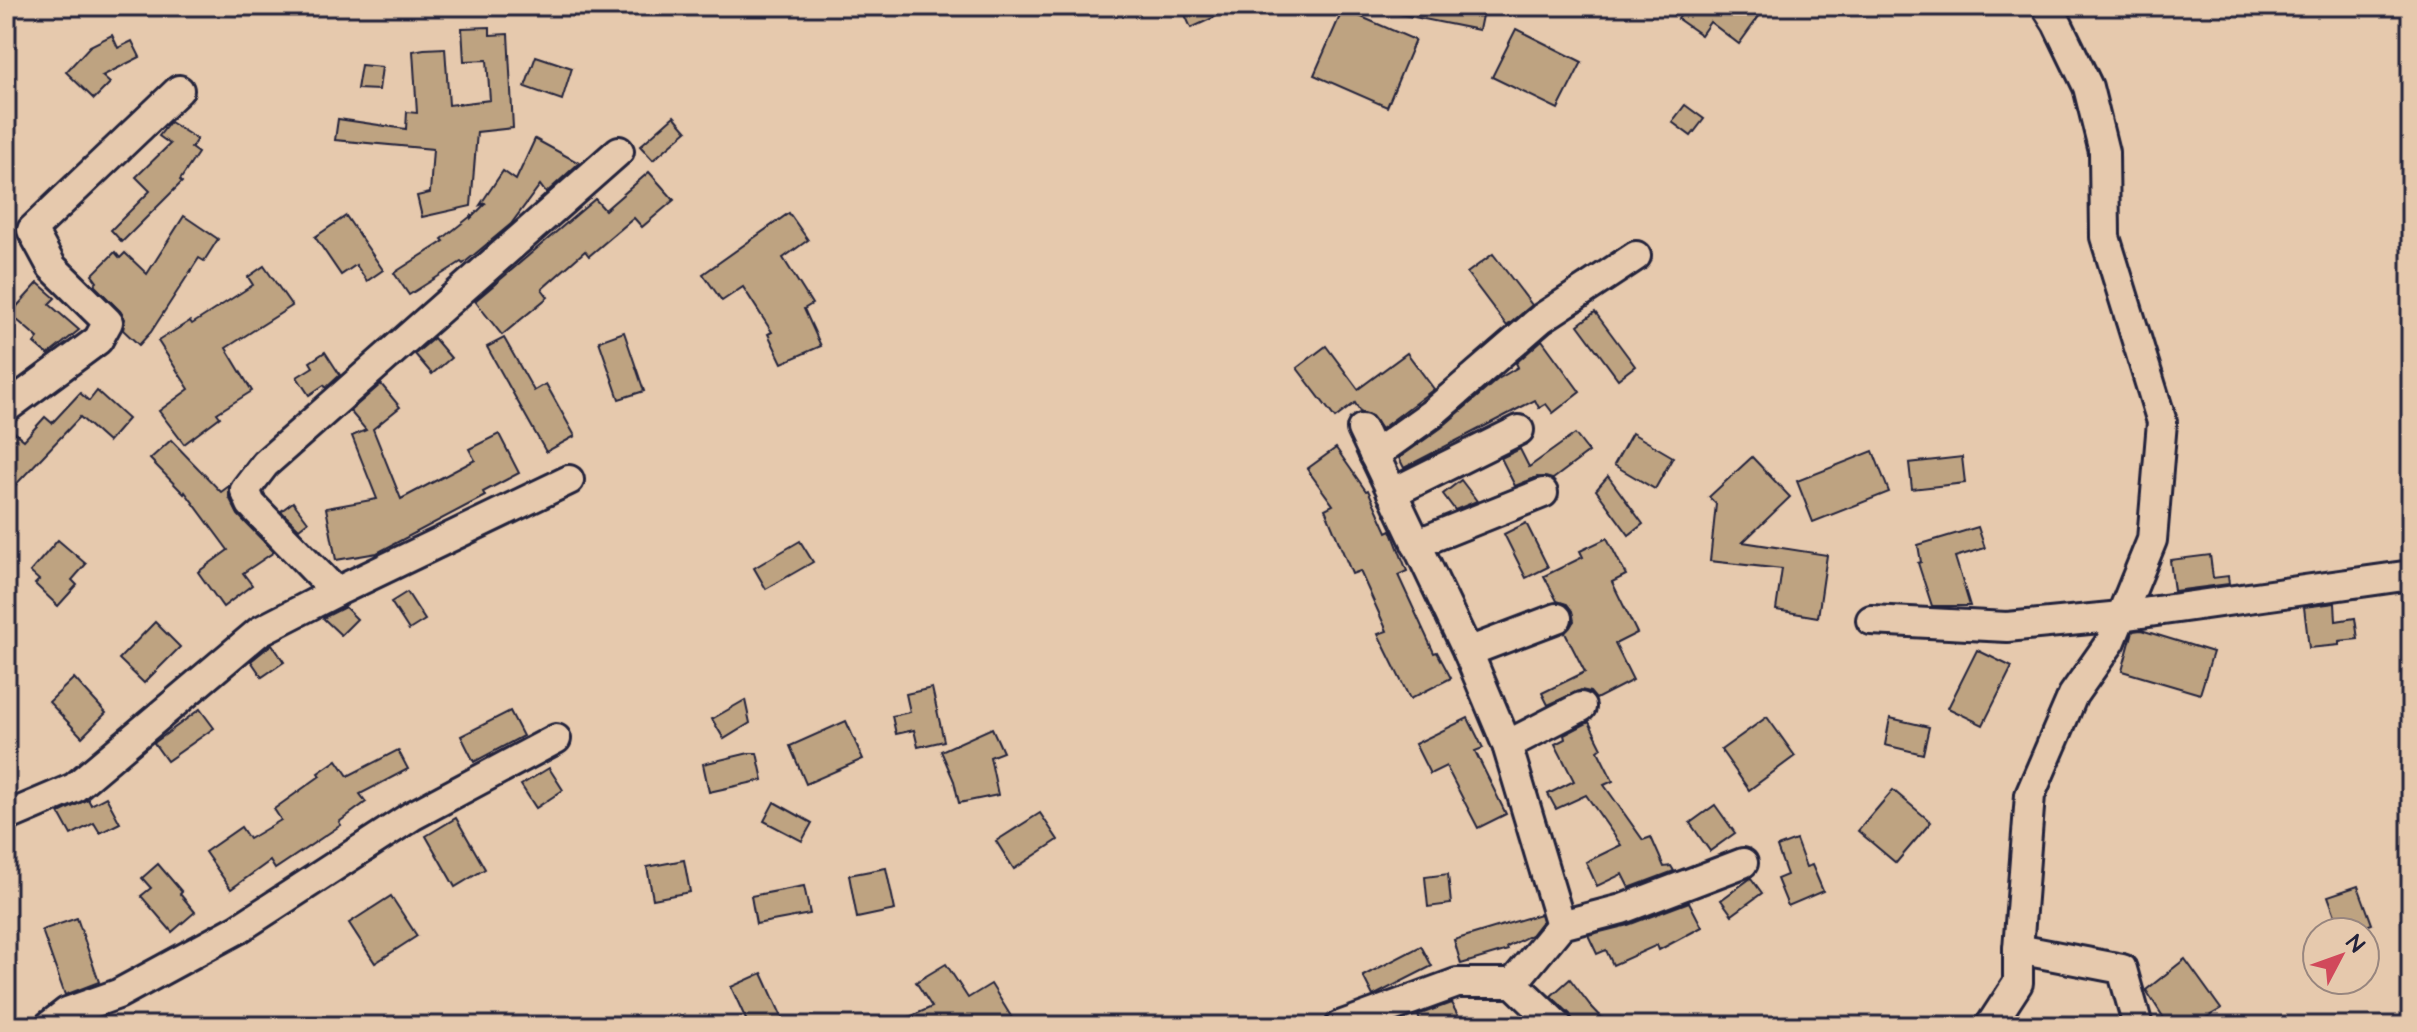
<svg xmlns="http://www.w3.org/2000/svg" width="2417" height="1032" font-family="'Architects Daughter',sans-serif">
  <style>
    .building { fill: #bea381; stroke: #22223b; stroke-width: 2 }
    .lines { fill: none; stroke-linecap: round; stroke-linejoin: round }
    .minor-casing { stroke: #22223b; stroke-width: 34 }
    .minor { stroke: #e6c9ad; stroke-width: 28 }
  </style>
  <rect width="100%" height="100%" fill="#e6c9ad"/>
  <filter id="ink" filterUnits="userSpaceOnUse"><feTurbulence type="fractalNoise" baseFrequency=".0125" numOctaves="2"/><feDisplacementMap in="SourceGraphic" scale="16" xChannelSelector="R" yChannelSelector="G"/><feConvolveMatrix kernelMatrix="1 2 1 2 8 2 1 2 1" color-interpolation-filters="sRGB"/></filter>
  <g filter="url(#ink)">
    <g class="building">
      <path d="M 1181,6 L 1239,6 L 1191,28 Z"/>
      <path d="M 1400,6 L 1484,6 L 1479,30 L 1399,14 Z"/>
      <path d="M 1688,6 L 1749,6 L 1760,15 L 1739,44 L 1710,22 L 1701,35 L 1678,19 Z"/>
      <path d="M 1343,9 L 1415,40 L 1387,107 L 1314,75 Z"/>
      <path d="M 490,27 L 490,35 L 508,34 L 513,128 L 477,132 L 471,206 L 422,217 L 417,196 L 430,193 L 433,149 L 335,140 L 338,119 L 406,129 L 407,112 L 417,113 L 413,51 L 424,49 L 445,48 L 449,105 L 490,100 L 487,60 L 464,61 L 462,28 Z"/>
      <path d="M 1516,29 L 1582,62 L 1558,109 L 1492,77 Z"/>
      <path d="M 112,35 L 118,48 L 132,41 L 140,57 L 102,76 L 110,83 L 94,99 L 66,72 L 90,46 Z"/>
      <path d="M 536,56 L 572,68 L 562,100 L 525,87 Z"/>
      <path d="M 361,65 L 382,67 L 379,90 L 357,89 Z"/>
      <path d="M 1685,105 L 1704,119 L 1691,136 L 1672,122 Z"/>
      <path d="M 674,116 L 687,131 L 653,160 L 640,146 Z"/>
      <path d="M 170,122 L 197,139 L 191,148 L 198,153 L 180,180 L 182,182 L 122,242 L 111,230 L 150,191 L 136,177 L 170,144 L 159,136 Z"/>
      <path d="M 535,139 L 579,163 L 546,193 L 540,185 L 511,224 L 463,264 L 461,262 L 409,295 L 394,273 L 444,241 L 442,239 L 471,216 L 471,218 L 486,203 L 480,205 L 503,171 L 516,180 Z"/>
      <path d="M 649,172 L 674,200 L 642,227 L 634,218 L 589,256 L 585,251 L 542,289 L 548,297 L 502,335 L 475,301 L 595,199 L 605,210 Z"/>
      <path d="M 789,213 L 808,240 L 783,258 L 812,304 L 804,309 L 821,346 L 782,363 L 768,334 L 772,332 L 743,287 L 722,301 L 703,274 Z"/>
      <path d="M 184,216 L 218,239 L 204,261 L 199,258 L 151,332 L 139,345 L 123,330 L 125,319 L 120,311 L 94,285 L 97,282 L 92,275 L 115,252 L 120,258 L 125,253 L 147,274 Z"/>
      <path d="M 346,216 L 383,270 L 367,281 L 356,265 L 341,275 L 315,237 Z"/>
      <path d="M 1493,254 L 1532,305 L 1507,326 L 1467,273 Z"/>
      <path d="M 264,266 L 292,306 L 226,348 L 252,391 L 217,413 L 220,417 L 184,444 L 159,411 L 189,389 L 158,341 L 190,321 L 192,324 L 253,285 L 248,277 Z"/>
      <path d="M 38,283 L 55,298 L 49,304 L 79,330 L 48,355 L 34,343 L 38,338 L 10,314 Z"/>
      <path d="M 1595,312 L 1635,366 L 1618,379 L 1578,325 Z"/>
      <path d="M 624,332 L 644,391 L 619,399 L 599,341 Z"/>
      <path d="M 434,338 L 451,358 L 432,374 L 415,354 Z"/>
      <path d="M 504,338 L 534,391 L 546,384 L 575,436 L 546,452 L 487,347 Z"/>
      <path d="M 1542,340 L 1580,392 L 1553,413 L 1546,404 L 1539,408 L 1535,400 L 1404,468 L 1399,458 L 1441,428 L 1498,379 L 1518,367 L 1516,363 Z"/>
      <path d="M 1326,346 L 1358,389 L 1407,353 L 1434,389 L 1381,429 L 1372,416 L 1360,412 L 1355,403 L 1335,418 L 1297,368 Z"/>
      <path d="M 325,352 L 340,375 L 326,388 L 324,385 L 309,395 L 297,377 L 313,367 L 310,362 Z"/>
      <path d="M 381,384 L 400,407 L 373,429 L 401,499 L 475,460 L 469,449 L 499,434 L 519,473 L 483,492 L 485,496 L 377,553 L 336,560 L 326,508 L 377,499 L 352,436 L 366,430 L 350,411 Z"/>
      <path d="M 97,391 L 128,419 L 108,442 L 80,417 L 6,495 L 6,425 L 24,440 L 45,417 L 52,423 L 80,393 L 89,401 Z"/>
      <path d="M 1632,433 L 1673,457 L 1655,489 L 1614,465 Z"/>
      <path d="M 1575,434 L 1589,452 L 1553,479 L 1537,477 L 1515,486 L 1501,458 L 1520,449 L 1529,467 Z"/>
      <path d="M 171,440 L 221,492 L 229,486 L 229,497 L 238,515 L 274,552 L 243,573 L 252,585 L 223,607 L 198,572 L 228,550 L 185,492 L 184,494 L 150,459 Z"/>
      <path d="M 1336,448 L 1366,491 L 1368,490 L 1387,532 L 1391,530 L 1407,571 L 1398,575 L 1434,653 L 1437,652 L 1451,678 L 1410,699 L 1378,634 L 1387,631 L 1360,571 L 1352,574 L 1325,509 L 1333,505 L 1307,469 Z"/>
      <path d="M 1873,451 L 1889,492 L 1813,522 L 1797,481 Z"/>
      <path d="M 1752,457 L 1790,497 L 1743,542 L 1827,555 L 1818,617 L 1776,610 L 1782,569 L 1710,561 L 1716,504 L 1709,497 Z"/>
      <path d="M 1962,457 L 1965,483 L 1912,489 L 1909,463 Z"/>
      <path d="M 1608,476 L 1643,524 L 1629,535 L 1596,490 Z"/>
      <path d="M 1461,480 L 1477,501 L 1455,510 L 1443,494 Z"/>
      <path d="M 293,502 L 308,522 L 299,529 L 281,511 Z"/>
      <path d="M 1526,523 L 1548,567 L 1526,578 L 1504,534 Z"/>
      <path d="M 1978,527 L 1985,548 L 1955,557 L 1970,606 L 1932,606 L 1918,563 L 1921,562 L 1918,545 Z"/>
      <path d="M 1607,538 L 1626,575 L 1612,582 L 1637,633 L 1615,644 L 1633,680 L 1596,699 L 1590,692 L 1581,690 L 1548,705 L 1542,693 L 1585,672 L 1565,633 L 1574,621 L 1572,611 L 1567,604 L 1557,601 L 1544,576 L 1583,557 L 1580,551 Z"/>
      <path d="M 58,540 L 86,564 L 72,580 L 77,585 L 58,606 L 35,584 L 39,580 L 30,572 Z"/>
      <path d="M 800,541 L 813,562 L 766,589 L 754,568 Z"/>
      <path d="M 2210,555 L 2213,578 L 2228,576 L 2229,584 L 2174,591 L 2170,560 Z"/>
      <path d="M 407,592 L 425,620 L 409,630 L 391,602 Z"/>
      <path d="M 2335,603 L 2336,621 L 2355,618 L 2358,639 L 2339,641 L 2339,645 L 2309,648 L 2304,607 Z"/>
      <path d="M 345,607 L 357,619 L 341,635 L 323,618 Z"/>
      <path d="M 155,622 L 180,647 L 144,683 L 119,659 Z"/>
      <path d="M 2141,630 L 2213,652 L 2200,694 L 2122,671 L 2133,631 Z"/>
      <path d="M 272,644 L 284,662 L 262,677 L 251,661 Z"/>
      <path d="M 1977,650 L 2012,667 L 1983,725 L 1948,708 Z"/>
      <path d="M 74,678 L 106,713 L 82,737 L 49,702 Z"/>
      <path d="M 932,688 L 944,741 L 918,747 L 914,730 L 896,734 L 892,716 L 910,712 L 906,694 Z"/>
      <path d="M 745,700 L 750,723 L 724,739 L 712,719 Z"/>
      <path d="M 200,709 L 214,728 L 167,761 L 154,743 Z"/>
      <path d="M 510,711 L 523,736 L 474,762 L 461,736 Z"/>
      <path d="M 1767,717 L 1795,756 L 1749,790 L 1721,750 Z"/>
      <path d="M 1468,718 L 1483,748 L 1475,751 L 1506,814 L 1478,828 L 1446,766 L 1430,774 L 1415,744 Z"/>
      <path d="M 1890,718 L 1929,727 L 1923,754 L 1885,745 Z"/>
      <path d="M 846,721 L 863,759 L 806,784 L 790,746 Z"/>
      <path d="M 1589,722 L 1602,748 L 1598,751 L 1613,781 L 1604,785 L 1643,840 L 1651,837 L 1664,867 L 1671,866 L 1674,871 L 1629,888 L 1622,874 L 1597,886 L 1586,862 L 1621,845 L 1586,795 L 1556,809 L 1548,794 L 1574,781 L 1555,744 L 1565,739 L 1564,735 Z"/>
      <path d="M 992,728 L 1003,752 L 990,757 L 998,795 L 959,803 L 954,781 L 941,751 Z"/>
      <path d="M 398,750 L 408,769 L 360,794 L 366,802 L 339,822 L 341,825 L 275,869 L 270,861 L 231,889 L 205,852 L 241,827 L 249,839 L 281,820 L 274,809 L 320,776 L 318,773 L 337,760 L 348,776 Z"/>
      <path d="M 749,753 L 757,753 L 763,780 L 709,792 L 703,764 Z"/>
      <path d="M 549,768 L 563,790 L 536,808 L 521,785 Z"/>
      <path d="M 1893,790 L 1931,822 L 1896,863 L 1858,831 Z"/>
      <path d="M 106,797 L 120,823 L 100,833 L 94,823 L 71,835 L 59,813 L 88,799 L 91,805 Z"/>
      <path d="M 774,802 L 812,823 L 802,841 L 764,821 Z"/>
      <path d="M 1715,805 L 1735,833 L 1710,851 L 1690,823 Z"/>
      <path d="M 1040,813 L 1058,840 L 1014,869 L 996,841 Z"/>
      <path d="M 456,818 L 485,869 L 455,887 L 426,836 Z"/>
      <path d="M 1796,840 L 1806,867 L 1812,865 L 1823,891 L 1788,906 L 1777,879 L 1787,875 L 1777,847 Z"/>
      <path d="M 684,860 L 690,892 L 653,899 L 647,867 Z"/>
      <path d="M 158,864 L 182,892 L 180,894 L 195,912 L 172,932 L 141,896 L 151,888 L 142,878 Z"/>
      <path d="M 886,868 L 895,910 L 857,918 L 849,875 Z"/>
      <path d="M 1448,874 L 1451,904 L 1428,907 L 1425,877 Z"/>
      <path d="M 1751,878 L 1762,893 L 1732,915 L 1721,900 Z"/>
      <path d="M 804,886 L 810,914 L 756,924 L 751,896 Z"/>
      <path d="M 2358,886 L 2372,924 L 2350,932 L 2341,932 L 2328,896 Z"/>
      <path d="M 391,896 L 417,936 L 375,963 L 349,923 Z"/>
      <path d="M 1689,902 L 1702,927 L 1659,950 L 1657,945 L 1613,965 L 1606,950 L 1597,954 L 1588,935 L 1628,925 Z"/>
      <path d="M 1540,914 L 1542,921 L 1531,935 L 1507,947 L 1508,950 L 1461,964 L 1454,940 Z"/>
      <path d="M 77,918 L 99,982 L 65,995 L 42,930 Z"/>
      <path d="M 1421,946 L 1432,966 L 1373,996 L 1363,976 Z"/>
      <path d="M 2185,959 L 2221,1009 L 2191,1026 L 2169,1026 L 2146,990 Z"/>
      <path d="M 946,964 L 968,998 L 991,984 L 1017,1026 L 889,1026 L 932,1007 L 916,982 Z"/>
      <path d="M 762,973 L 786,1026 L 749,1026 L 731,987 Z"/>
      <path d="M 1570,979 L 1590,1005 L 1610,1026 L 1574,1025 L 1570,1014 L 1551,996 Z"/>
      <path d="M 1451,1003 L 1464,1026 L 1422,1026 L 1418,1015 Z"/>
    </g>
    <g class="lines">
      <defs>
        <g id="minor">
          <path d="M 6,408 L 98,340 L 108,322 L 52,267 L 32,230 L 179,90"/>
          <path d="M 1362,429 L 1468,652 L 1507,745 L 1561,925"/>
          <path d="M 1374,455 L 1430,415 L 1542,318 L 1636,256"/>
          <path d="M 1392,493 L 1519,430"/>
          <path d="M 1416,544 L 1543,493"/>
          <path d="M 336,592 L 251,504 L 245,490 L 265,464 L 619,151"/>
          <path d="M 1871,620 L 2007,627 L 2121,616 L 2411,575"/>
          <path d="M 1468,652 L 1557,618"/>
          <path d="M 1507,745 L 1581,707"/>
          <path d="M 6,817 L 74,788 L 260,631 L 336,592 L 569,480"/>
          <path d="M 2018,949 L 2122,969 L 2138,1026"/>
          <path d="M 1513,983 L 1561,925 L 1622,909 L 1743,863"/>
          <path d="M 49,1026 L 67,1012 L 118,994 L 238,929 L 412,816 L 556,739"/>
          <path d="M 1340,1026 L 1457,983 L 1513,983 L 1558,1026"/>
          <path d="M 1990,1026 L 2018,983 L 2018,949 L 2030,795 L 2073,695 L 2111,641 L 2152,540 L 2162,422 L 2105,237 L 2104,152 L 2088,87 L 2057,23 L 2046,6"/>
        </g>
      </defs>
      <use href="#minor" class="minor-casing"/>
      <use href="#minor" class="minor"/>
    </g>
  </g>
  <rect width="2417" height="1032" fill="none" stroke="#e6c9ad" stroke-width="32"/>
  <rect x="16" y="16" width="2385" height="1000" fill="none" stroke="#22223b" stroke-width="3" filter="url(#ink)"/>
  <g transform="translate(2341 956) rotate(49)"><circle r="38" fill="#e6c9ad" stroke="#98867f" stroke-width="2"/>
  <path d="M0-6L14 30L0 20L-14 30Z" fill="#d1495b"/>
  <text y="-12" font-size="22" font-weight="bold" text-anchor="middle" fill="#22223b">N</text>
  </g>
</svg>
